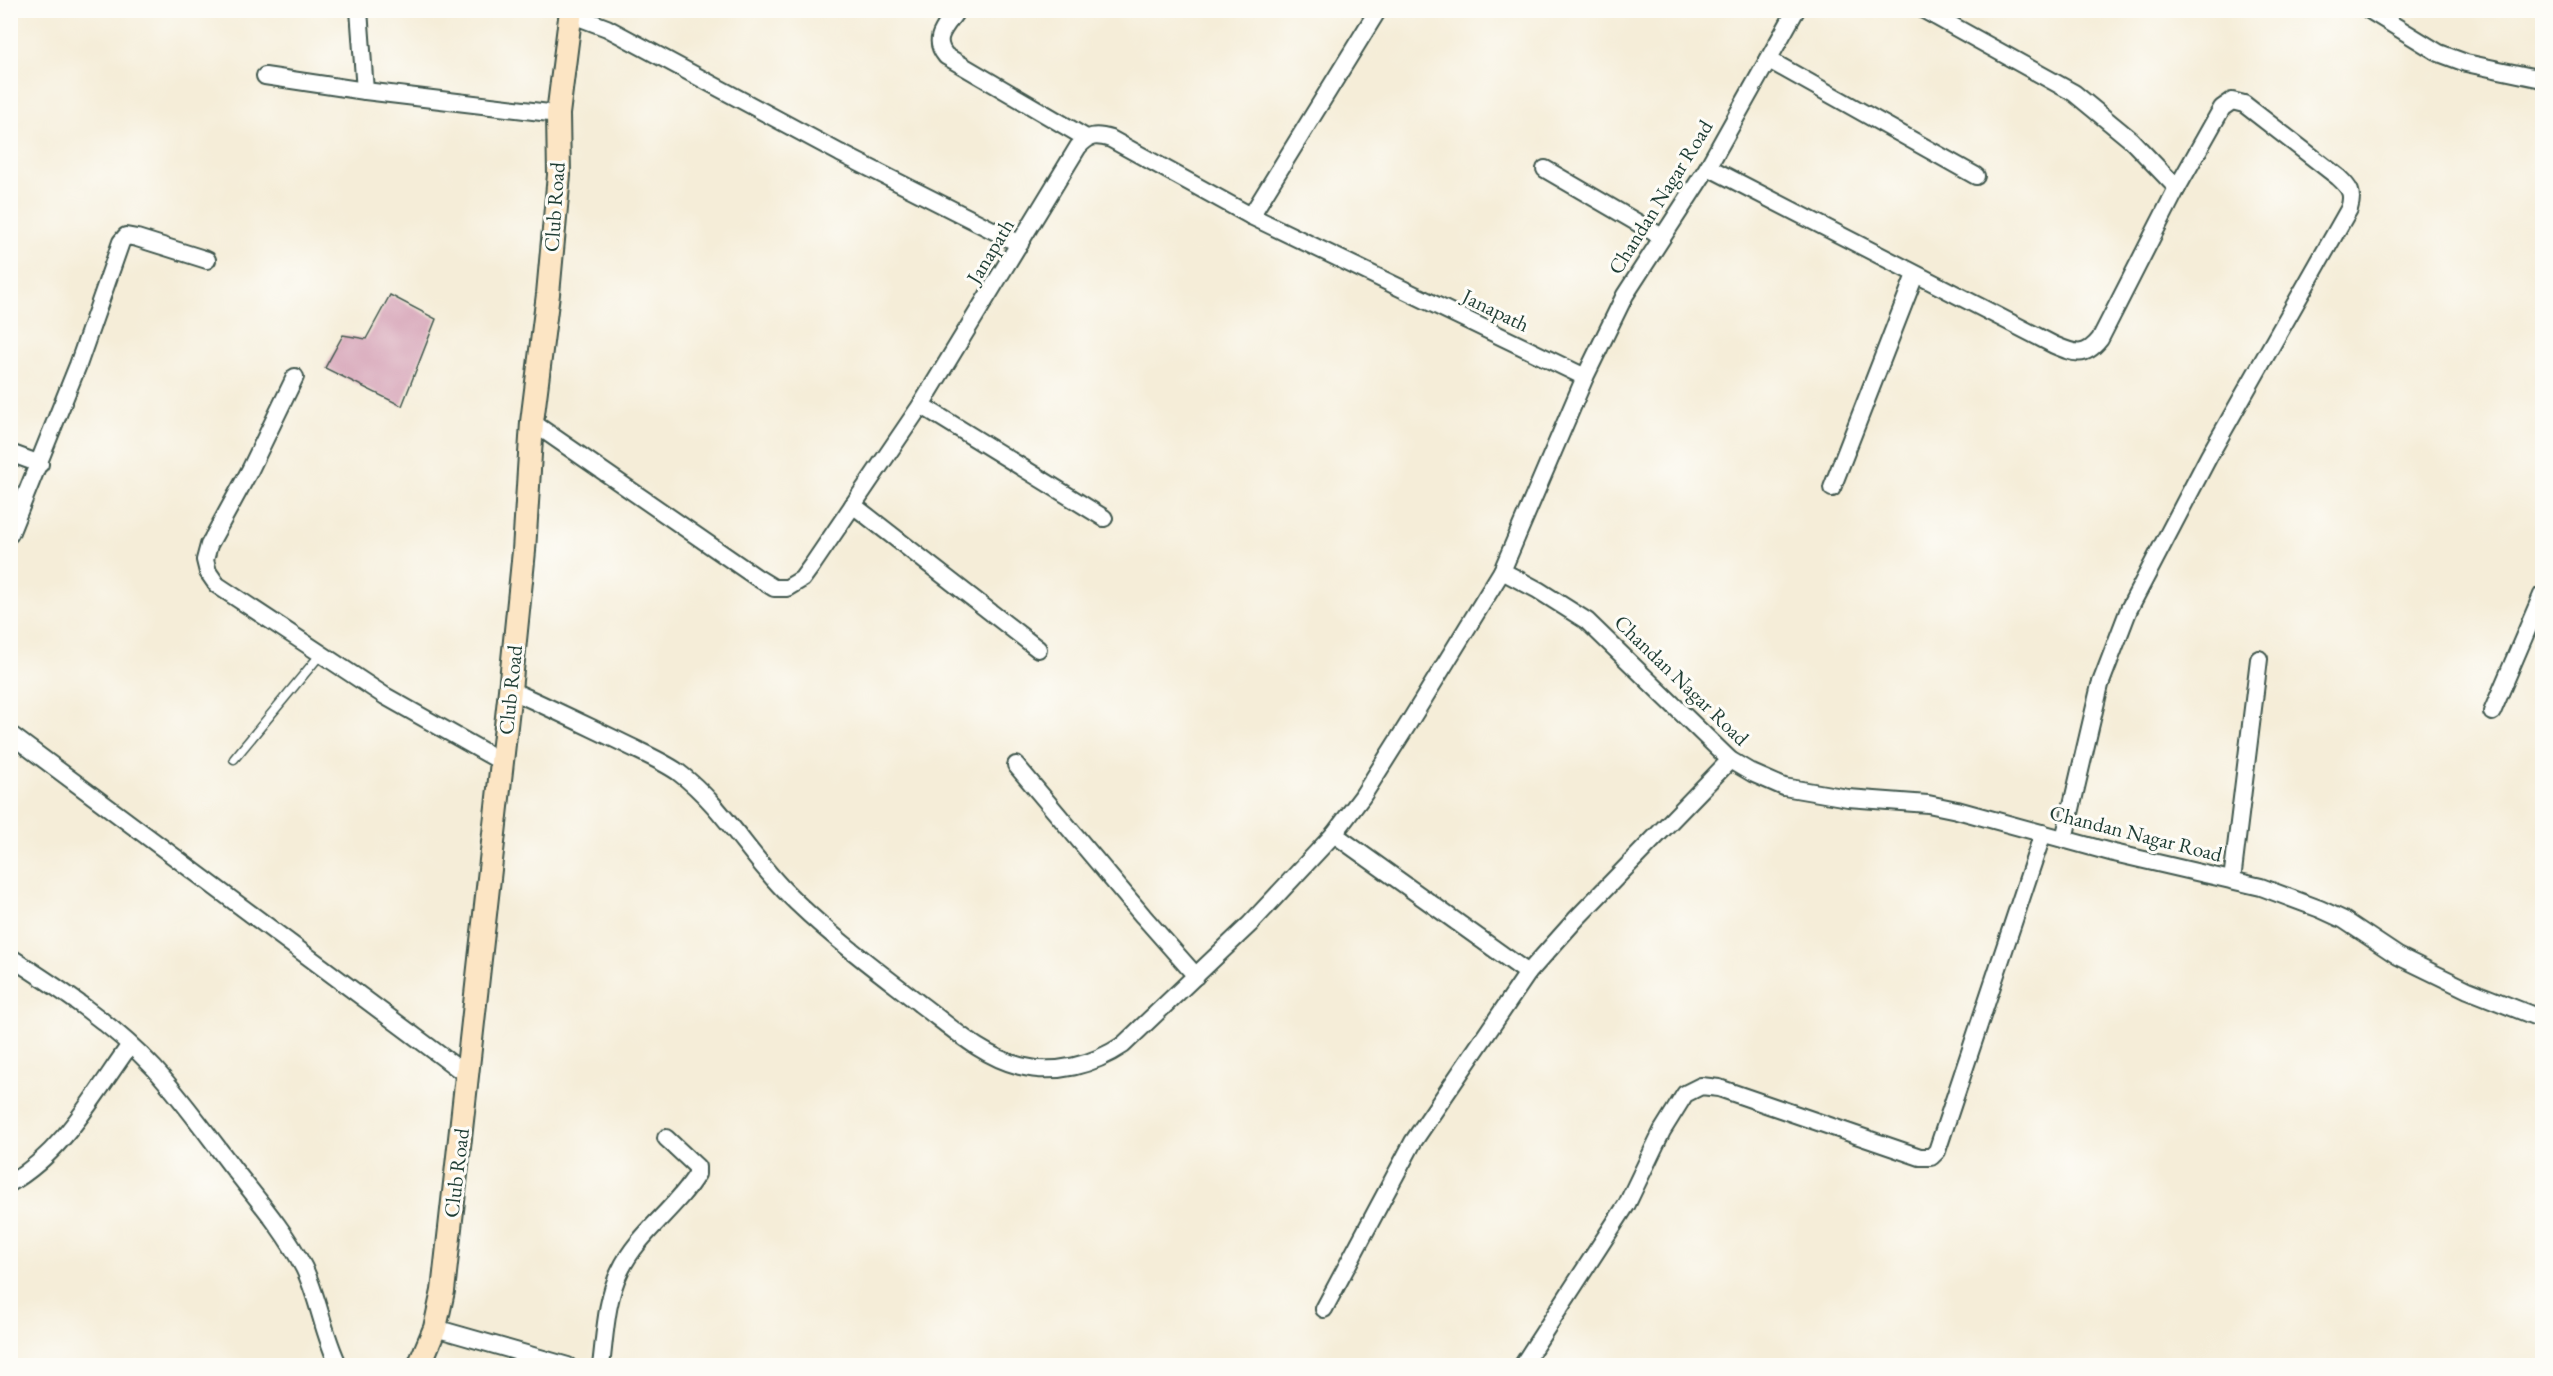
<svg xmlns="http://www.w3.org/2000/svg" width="2553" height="1376" font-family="'EB Garamond',serif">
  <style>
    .building { fill: #d5a2b6 }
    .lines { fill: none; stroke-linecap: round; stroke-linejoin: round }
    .lane-casing { stroke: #3f574d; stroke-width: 11 }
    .street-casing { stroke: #3f574d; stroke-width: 20 }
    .secondary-casing { stroke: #3f574d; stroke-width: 26 }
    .lane { stroke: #fff; stroke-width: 8 }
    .street { stroke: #fff; stroke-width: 16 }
    .secondary { stroke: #fce5c4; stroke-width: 22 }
    .labels { text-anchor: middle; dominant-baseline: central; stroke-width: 6; stroke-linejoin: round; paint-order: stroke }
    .street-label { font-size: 21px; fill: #1f3d34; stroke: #fdfcf7 }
  </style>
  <rect width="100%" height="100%" fill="#fdfcf7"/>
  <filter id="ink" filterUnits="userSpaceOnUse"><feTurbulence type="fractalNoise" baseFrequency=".0167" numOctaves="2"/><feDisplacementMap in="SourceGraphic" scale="12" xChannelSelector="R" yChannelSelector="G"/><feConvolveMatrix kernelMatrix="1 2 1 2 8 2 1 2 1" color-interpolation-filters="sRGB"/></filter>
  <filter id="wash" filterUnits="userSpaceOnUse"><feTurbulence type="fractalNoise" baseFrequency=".008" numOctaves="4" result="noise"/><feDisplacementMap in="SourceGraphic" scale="24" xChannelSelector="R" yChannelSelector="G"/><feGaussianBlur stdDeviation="1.35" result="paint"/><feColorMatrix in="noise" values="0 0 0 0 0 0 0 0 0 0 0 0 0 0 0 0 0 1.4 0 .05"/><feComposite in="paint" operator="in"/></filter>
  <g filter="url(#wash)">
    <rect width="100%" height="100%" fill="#f5edd8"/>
    <g id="blocks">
      <path class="building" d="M 390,295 L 436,319 L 402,406 L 325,368 L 343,335 L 366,339 Z"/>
    </g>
  </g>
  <g filter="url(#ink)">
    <use href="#blocks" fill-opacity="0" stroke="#3f574d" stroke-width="1.5"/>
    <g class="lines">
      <defs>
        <path id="lane" d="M 234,759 L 320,655"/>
        <g id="street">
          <path d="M 359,10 L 365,91"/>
          <path d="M 957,10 C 946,27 931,38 946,56 L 1086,138"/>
          <path d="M 1796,10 L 1708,167 L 1625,295 L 1585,377 L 1502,571 L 1538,590 L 1587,621 L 1730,760 L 1752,773 L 1784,787 L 1848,798 L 1928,804 L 1957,810 L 2114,853 L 2261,887 L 2320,909 L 2344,920 L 2398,956 L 2468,990 L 2542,1019"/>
          <path d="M 2369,10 L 2439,53 L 2466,63 L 2542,79"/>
          <path d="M 570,14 L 607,28 L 840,153 L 1020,244"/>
          <path d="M 1769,60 L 1976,176"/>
          <path d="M 265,76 L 365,91 L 558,114"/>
          <path d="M 1708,167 L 2054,345 C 2075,354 2085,358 2100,339 L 2177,188 L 2131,140 L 2074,93 L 1924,10"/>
          <path d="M 1545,169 L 1662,237"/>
          <path d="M 1251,216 L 1378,10"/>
          <path d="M 295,377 L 250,470 L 209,545 L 205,560 L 208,572 L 217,585 L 385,696 L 502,762"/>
          <path d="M 921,405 L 1104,518"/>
          <path d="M 532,422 L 756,577 L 774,588 L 787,588 L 802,579 L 813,564 L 921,405 L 1078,147 C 1089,135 1095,134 1111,139 L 1251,216 L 1585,377"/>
          <path d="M 10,453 L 40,464"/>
          <path d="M 1832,488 L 1915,275"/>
          <path d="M 853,505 L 1038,649"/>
          <path d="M 10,534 L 78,365 L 121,242 L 126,236 L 137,238 L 207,260"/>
          <path d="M 510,690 C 549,707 587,726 625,744 C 643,753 662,761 678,772 C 721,804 747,852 784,890 C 825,932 874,968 920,1004 C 951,1027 981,1056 1020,1066 C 1056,1075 1093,1065 1123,1045 L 1250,924 L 1334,834 L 1362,797 L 1410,721 L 1502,571"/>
          <path d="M 2492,712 L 2542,595"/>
          <path d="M 10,734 L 468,1076"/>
          <path d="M 1016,765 L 1143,916 L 1196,976"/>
          <path d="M 1334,834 L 1528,973"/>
          <path d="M 2064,839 L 2100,685 L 2129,609 L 2209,456 L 2349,209 C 2354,193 2350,188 2338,177 L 2244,104 L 2232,101 L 2222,108 L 2177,188"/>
          <path d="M 2232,880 L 2259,659"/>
          <path d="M 10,957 C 60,989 113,1024 154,1068 C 182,1099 207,1134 233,1168 C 258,1200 285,1231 304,1268 C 319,1299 323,1334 339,1366"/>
          <path d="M 10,1183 C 63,1153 95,1093 130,1045"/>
          <path d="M 1324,1309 L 1413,1142 L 1528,973 L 1577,918 L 1730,760"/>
          <path d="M 435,1328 L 568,1366"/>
          <path d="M 601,1366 C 605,1335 606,1299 620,1271 C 638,1233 676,1209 697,1174 L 697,1167 L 666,1138"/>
          <path d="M 1522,1366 L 1627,1204 L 1662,1131 L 1685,1094 L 1701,1086 L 1719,1088 L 1920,1157 L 1931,1157 L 1937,1151 L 2043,833"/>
        </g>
        <path id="secondary" d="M 419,1366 L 435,1328 L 443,1291 L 510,690 L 524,551 L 532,422 L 548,294 L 559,175 L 558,114 L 571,10"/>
      </defs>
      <use href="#lane" class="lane-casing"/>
      <use href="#street" class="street-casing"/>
      <use href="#secondary" class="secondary-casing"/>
      <use href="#lane" class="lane"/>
      <use href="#street" class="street"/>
      <use href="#secondary" class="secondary"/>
    </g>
  </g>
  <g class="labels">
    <g class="street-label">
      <text transform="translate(1660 197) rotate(-58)">Chandan Nagar Road</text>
      <text transform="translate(554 207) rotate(-86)">Club Road</text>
      <text transform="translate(990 251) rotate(-59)">Janapath</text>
      <text transform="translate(1496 310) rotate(26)">Janapath</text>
      <text transform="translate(1682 680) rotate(44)">Chandan Nagar Road</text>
      <text transform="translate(510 690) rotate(-84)">Club Road</text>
      <text transform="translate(2136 833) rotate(14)">Chandan Nagar Road</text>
      <text transform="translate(456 1173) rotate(-83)">Club Road</text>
    </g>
  </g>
  <rect width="2553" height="1376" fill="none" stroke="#fdfcf7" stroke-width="36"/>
</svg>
